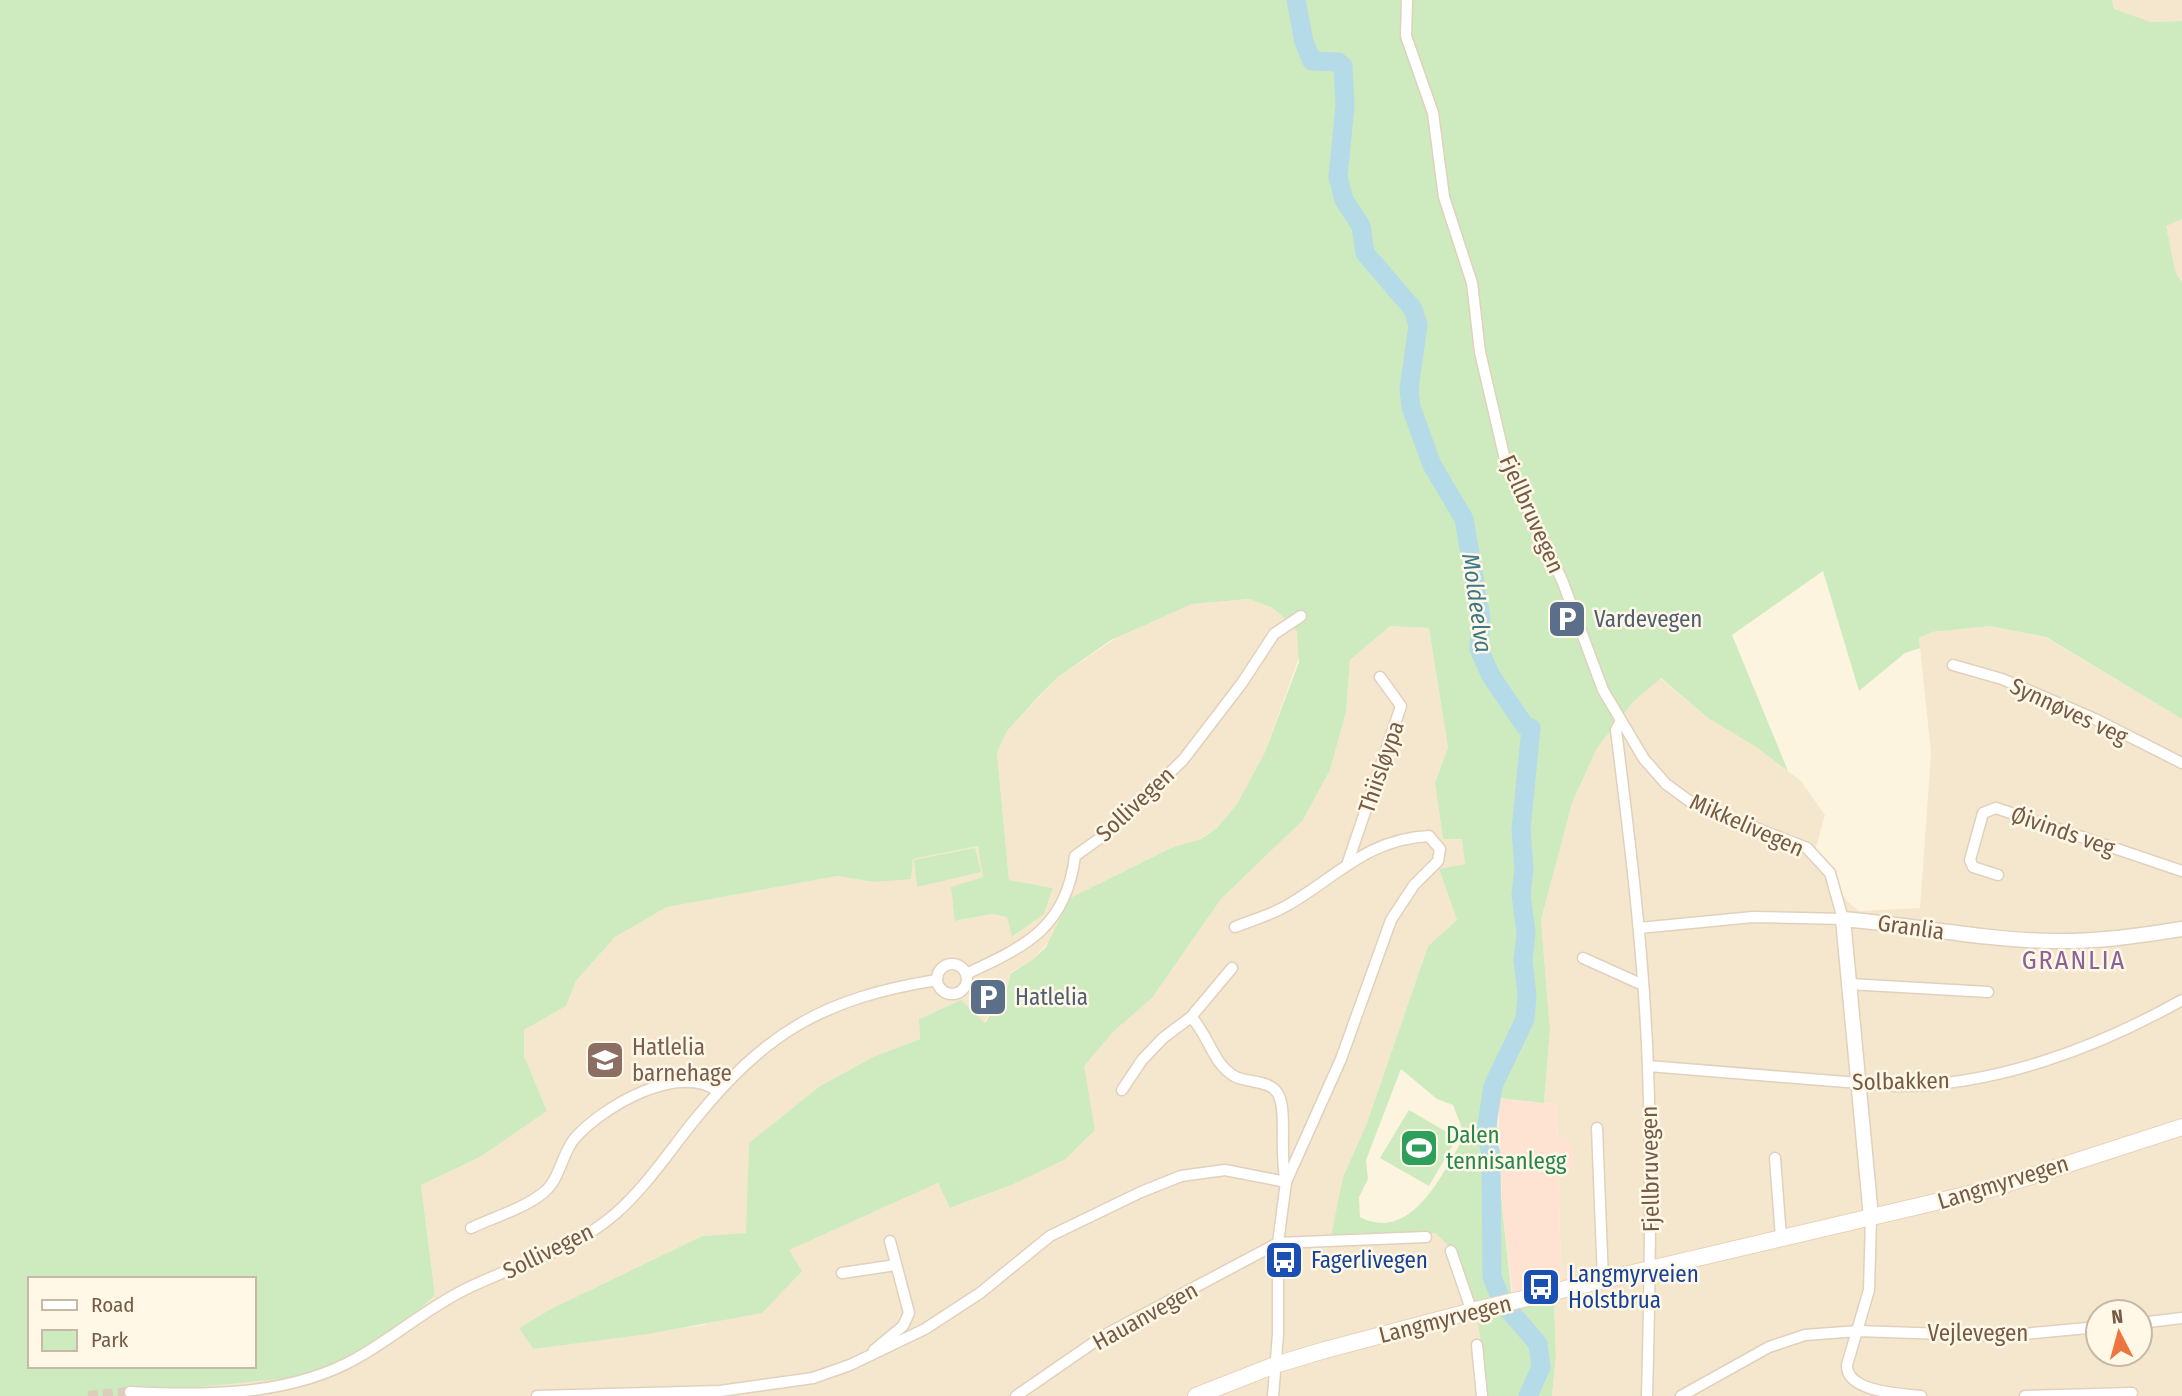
<svg xmlns="http://www.w3.org/2000/svg" width="2182" height="1396" font-family="'Fira Sans Condensed',sans-serif">
  <style>
    .residential { fill: #f5e7ce; fill-rule: evenodd }
    .commercial { fill: #fee3d3 }
    .green { fill: #cdebbe; fill-rule: evenodd }
    .lines { fill: none; stroke-linecap: round; stroke-linejoin: round }
    .river { stroke: #b4dbe7; stroke-width: 19 }
    .minor-tunnel { stroke: #dbceba; stroke-width: 10; stroke-dasharray: 10 5; stroke-linecap: butt }
    .minor-casing { stroke: #e1d1bc; stroke-width: 13 }
    .tertiary-casing { stroke: #e1d1bc; stroke-width: 17 }
    .secondary-casing { stroke: #e7d2b9; stroke-width: 18 }
    .minor { stroke: #fff; stroke-width: 10 }
    .tertiary { stroke: #fff; stroke-width: 14 }
    .secondary { stroke: #fff; stroke-width: 16 }
    .labels { text-anchor: middle; dominant-baseline: central; stroke-width: 5; stroke-linejoin: round; paint-order: stroke }
    .street-label { font-size: 23px; fill: #755b46; stroke: #fff8e7 }
    .service-label { font-size: 23px; fill: #4e5e75; stroke: #fff8e7; text-anchor: start }
    .education-label { font-size: 23px; fill: #785e54; stroke: #fff8e7; text-anchor: start }
    .leisure-label { font-size: 23px; fill: #27864d; stroke: #fff8e7; text-anchor: start }
    .transit-label { font-size: 23px; fill: #164399; stroke: #fff8e7; text-anchor: start }
    .water-label { font-size: 24px; font-style: italic; fill: #3f778a; stroke: #fff8e7 }
    .quarter-label { font-size: 26px; letter-spacing: 2px; fill: #8b6198; stroke: #fff8e7 }
  </style>
  <rect width="100%" height="100%" fill="#fdf4e0"/>
  <g class="residential">
    <path d="M 2112,0 L 2182,0 L 2182,21 L 2151,22 L 2114,9 Z"/>
    <path d="M 2182,219 L 2182,283 L 2175,270 L 2165,225 Z"/>
    <path d="M 1249,599 L 1271,607 L 1287,620 L 1297,632 L 1301,652 L 1265,752 L 1237,804 L 1217,828 L 1191,845 L 1171,848 L 1070,898 L 1051,939 L 1032,960 L 1011,972 L 1007,988 L 984,1023 L 961,1000 L 919,1019 L 920,1039 L 873,1057 L 820,1086 L 749,1143 L 747,1233 L 702,1236 L 549,1310 L 519,1328 L 533,1349 L 704,1325 L 802,1271 L 788,1250 L 938,1183 L 951,1208 L 1014,1184 L 1066,1159 L 1095,1130 L 1083,1066 L 1114,1031 L 1152,998 L 1221,899 L 1303,820 L 1330,770 L 1346,712 L 1350,660 L 1390,626 L 1429,628 L 1448,748 L 1435,783 L 1443,839 L 1463,839 L 1466,865 L 1439,869 L 1457,920 L 1428,946 L 1367,1123 L 1343,1177 L 1332,1236 L 1435,1233 L 1448,1243 L 1455,1252 L 1480,1320 L 1486,1396 L 171,1396 L 171,1390 L 250,1381 L 392,1335 L 435,1295 L 421,1185 L 480,1157 L 547,1111 L 524,1056 L 524,1030 L 566,1006 L 576,981 L 615,937 L 667,907 L 838,876 L 874,882 L 911,878 L 913,859 L 978,846 L 984,877 L 956,921 L 992,914 L 1007,917 L 1013,937 L 1044,914 L 1053,888 L 1009,880 L 997,753 L 1007,731 L 1058,677 L 1124,633 L 1192,604 Z"/>
    <path d="M 1990,626 L 2045,637 L 2182,719 L 2182,1396 L 1552,1396 L 1556,1356 L 1554,1298 L 1562,1295 L 1558,1173 L 1574,1168 L 1558,1136 L 1555,1104 L 1544,1103 L 1550,1030 L 1541,920 L 1572,803 L 1597,748 L 1634,701 L 1660,678 L 1708,718 L 1756,747 L 1801,781 L 1825,815 L 1814,854 L 1847,901 L 1859,911 L 1920,908 L 1931,753 L 1919,638 L 1932,632 ZM 2098,1312 L 2140,1312 L 2140,1354 L 2098,1354 Z"/>
  </g>
  <path class="commercial" d="M 1498,1098 L 1555,1104 L 1558,1136 L 1571,1140 L 1574,1168 L 1558,1174 L 1562,1296 L 1514,1307 L 1502,1207 Z"/>
  <g class="green">
    <path d="M 0,0 L 2112,0 L 2114,9 L 2151,22 L 2182,21 L 2182,219 L 2166,226 L 2175,270 L 2182,283 L 2182,719 L 2046,637 L 1990,626 L 1932,632 L 1919,638 L 1920,648 L 1905,653 L 1859,691 L 1823,571 L 1732,635 L 1788,771 L 1756,747 L 1708,718 L 1661,678 L 1634,701 L 1597,748 L 1572,803 L 1541,920 L 1550,1030 L 1544,1103 L 1499,1098 L 1496,1103 L 1502,1207 L 1513,1307 L 1554,1298 L 1556,1356 L 1552,1396 L 1486,1396 C 1482,1346 1478,1267 1435,1233 L 1331,1236 L 1343,1177 L 1367,1123 L 1428,946 L 1457,920 L 1439,869 L 1465,864 L 1462,839 L 1443,839 L 1435,783 L 1448,748 L 1429,628 L 1390,626 L 1350,660 L 1346,712 L 1330,770 L 1303,820 L 1221,899 L 1152,998 L 1114,1031 L 1084,1066 L 1095,1130 L 1066,1159 L 1014,1184 L 950,1208 L 938,1183 L 789,1250 L 802,1271 L 762,1313 L 648,1334 L 533,1349 L 519,1328 L 549,1310 L 702,1236 L 746,1233 L 749,1143 L 820,1086 L 873,1057 L 920,1039 L 919,1019 L 961,1000 L 985,1023 L 1007,988 L 1011,973 L 1032,960 L 1046,947 L 1070,898 L 1171,848 L 1201,839 L 1217,828 L 1237,804 L 1265,752 L 1299,662 L 1297,632 L 1287,620 L 1271,607 L 1249,599 L 1192,604 L 1111,640 L 1058,677 L 1040,695 L 1007,731 L 997,753 L 1009,880 L 1053,888 L 1044,914 L 1012,937 L 1007,917 L 992,914 L 955,921 L 951,887 L 983,877 L 978,846 L 913,859 L 911,879 L 874,882 L 838,876 L 667,907 L 615,937 L 576,981 L 566,1006 L 524,1030 L 524,1056 L 547,1111 L 480,1157 L 421,1185 L 435,1295 L 392,1335 L 316,1375 L 171,1390 L 171,1396 L 0,1396 ZM 1401,1069 L 1437,1099 L 1453,1105 L 1465,1136 C 1443,1171 1413,1244 1360,1217 L 1359,1197 L 1368,1179 L 1366,1160 ZM 30,1279 L 254,1279 L 254,1366 L 30,1366 Z"/>
    <path d="M 975,848 L 981,872 L 917,887 L 914,860 Z"/>
    <path d="M 1409,1110 L 1457,1138 L 1429,1186 L 1380,1158 Z"/>
  </g>
  <g class="lines">
    <path class="river" d="M 1296,0 L 1304,42 L 1312,61 L 1338,62 L 1343,66 L 1345,106 L 1338,177 L 1344,200 L 1361,226 L 1365,253 L 1413,309 L 1418,325 L 1409,389 L 1411,407 L 1432,465 L 1464,519 L 1481,618 L 1479,649 L 1491,676 L 1525,726 L 1531,728 L 1521,830 L 1524,869 L 1521,894 L 1526,933 L 1523,960 L 1527,996 L 1525,1019 L 1493,1086 L 1486,1131 L 1491,1155 L 1492,1277 L 1502,1302 L 1538,1344 L 1541,1367 L 1528,1396"/>
    <path class="minor-tunnel" d="M 88,1396 L 130,1392"/>
    <defs>
      <g id="minor">
        <path d="M 1407,0 L 1406,36 L 1433,113 L 1444,197 L 1472,283 L 1480,352 L 1506,464 L 1562,580 L 1603,690 L 1644,759 L 1666,784 L 1692,803 L 1807,848 L 1830,873 L 1843,919 L 1753,917 L 1639,928"/>
        <path d="M 1953,665 L 2002,679 L 2095,719 L 2182,763"/>
        <path d="M 1621,721 L 1616,730 C 1630,842 1644,955 1648,1068 C 1652,1177 1650,1286 1647,1396"/>
        <path d="M 1348,862 L 1401,706 L 1380,677"/>
        <path d="M 1998,875 L 1973,867 L 1970,860 L 1983,813 L 1996,808 L 2182,871"/>
        <path d="M 1235,927 C 1252,920 1271,915 1286,906 C 1336,878 1366,839 1429,836 L 1440,849 L 1438,861 L 1414,885 L 1391,920 L 1341,1059 L 1286,1182"/>
        <path d="M 1583,958 L 1643,985"/>
        <circle cx="952" cy="979" r="15"/>
        <path d="M 966,974 C 1026,946 1066,928 1075,856 L 1103,836 L 1183,760 L 1242,683 L 1274,634 L 1301,616"/>
        <path d="M 1849,984 L 1988,992"/>
        <path d="M 1191,1017 C 1208,1033 1213,1066 1236,1077 C 1249,1083 1273,1080 1279,1096 C 1287,1113 1279,1156 1286,1182"/>
        <path d="M 1648,1066 L 1896,1086 C 1995,1086 2097,1048 2182,1000"/>
        <path d="M 1122,1090 L 1142,1060 L 1163,1038 L 1191,1017 L 1232,968"/>
        <path d="M 1597,1128 L 1603,1280"/>
        <path d="M 1775,1158 L 1781,1238"/>
        <path d="M 1871,1217 L 1869,1290 L 1847,1365 C 1846,1392 1901,1394 1921,1396"/>
        <path d="M 471,1228 C 494,1217 523,1209 543,1193 C 561,1179 561,1154 575,1138 C 604,1106 677,1063 718,1091"/>
        <path d="M 1451,1251 L 1472,1312"/>
        <path d="M 842,1273 L 896,1265"/>
        <path d="M 2140,1323 L 2182,1318"/>
        <path d="M 1477,1345 L 1482,1396"/>
        <path d="M 874,1350 L 903,1326 L 909,1313 L 890,1241"/>
        <path d="M 130,1392 C 205,1396 290,1396 357,1358 C 394,1337 426,1309 464,1290 C 515,1264 570,1253 615,1214 C 645,1188 668,1153 693,1122 C 765,1032 824,998 937,980"/>
        <path d="M 537,1396 L 720,1391 L 813,1378 L 850,1365 L 925,1329 L 980,1293 L 1050,1236 L 1141,1192 L 1181,1176 L 1225,1170 L 1286,1182 L 1278,1243 L 1278,1334 L 1273,1396"/>
        <path d="M 1016,1396 L 1103,1336 L 1278,1243 L 1426,1237"/>
        <path d="M 1681,1396 L 1769,1347 L 1805,1335 L 1858,1331 L 2001,1336 L 2098,1327"/>
        <path d="M 2025,1396 L 2132,1393"/>
      </g>
      <path id="tertiary" d="M 1871,1217 L 1843,919 C 1913,925 1982,940 2053,941 C 2096,942 2139,936 2182,929"/>
      <path id="secondary" d="M 1196,1396 L 1275,1365 L 1325,1350 L 1480,1309 L 1991,1189 L 2182,1127"/>
    </defs>
    <use href="#minor" class="minor-casing"/>
    <use href="#tertiary" class="tertiary-casing"/>
    <use href="#secondary" class="secondary-casing"/>
    <use href="#minor" class="minor"/>
    <use href="#tertiary" class="tertiary"/>
    <use href="#secondary" class="secondary"/>
  </g>
  <defs>
    <symbol id="parking-square" viewBox="-11 -11 22 22"><rect x="-9" y="-9" width="18" height="18" rx="4" fill="#5c6f8a" stroke="#fff8e7"/><path d="M-3.5-5.5H1a3.5 3.5 0 0 1 0 7H-1V5.5H-3.5ZM-1-3.4V-.6H.8a1.4 1.4 0 0 0 0-2.8Z" fill="#fff"/></symbol>
    <symbol id="school-square" viewBox="-11 -11 22 22"><rect x="-9" y="-9" width="18" height="18" rx="4" fill="#8d6e63" stroke="#fff8e7"/><path d="M0-5L7-2L0 1L-7-2ZM-4 1L0 2.5L4 1V4Q0 6-4 4Z" fill="#fff"/></symbol>
    <symbol id="stadium-square" viewBox="-11 -11 22 22"><rect x="-9" y="-9" width="18" height="18" rx="4" fill="#2e9e5b" stroke="#fff8e7"/><path d="M0-5a6.5 5 0 1 0 0 10a6.5 5 0 1 0 0-10ZM-3.5-1.8h7v3.6h-7Z" fill="#fff"/></symbol>
    <symbol id="bus-square" viewBox="-11 -11 22 22"><rect x="-9" y="-9" width="18" height="18" rx="4" fill="#1a4fb4" stroke="#fff8e7"/><path d="M-5-6H5V4H4V6H2V4H-2V6H-4V4H-5ZM-3.5-4V0h7V-4ZM-3.5 1.2v1.5H-2V1.2ZM2 1.2v1.5H3.5V1.2Z" fill="#fff"/></symbol>
  </defs>
  <g fill-rule="evenodd">
    <use href="#parking-square" x="1545" y="597" width="44" height="44"/>
    <use href="#parking-square" x="966" y="975" width="44" height="44"/>
    <use href="#school-square" x="583" y="1038" width="44" height="44"/>
    <use href="#stadium-square" x="1397" y="1126" width="44" height="44"/>
    <use href="#bus-square" x="1262" y="1238" width="44" height="44"/>
    <use href="#bus-square" x="1519" y="1265" width="44" height="44"/>
  </g>
  <g class="labels">
    <g class="street-label">
      <text transform="translate(1532 514) rotate(66)">Fjellbruvegen</text>
      <text transform="translate(2069 711) rotate(25)">Synnøves veg</text>
      <text transform="translate(1381 767) rotate(-71)">Thiisløypa</text>
      <text transform="translate(1135 804) rotate(-43)">Sollivegen</text>
      <text transform="translate(1747 825) rotate(24)">Mikkelivegen</text>
      <text transform="translate(2063 831) rotate(19)">Øivinds veg</text>
      <text transform="translate(1911 927) rotate(8)">Granlia</text>
      <text transform="translate(1901 1081) rotate(-1)">Solbakken</text>
      <text transform="translate(1650 1169) rotate(-91)">Fjellbruvegen</text>
      <text transform="translate(2003 1182) rotate(-17)">Langmyrvegen</text>
      <text transform="translate(548 1251) rotate(-26)">Sollivegen</text>
      <text transform="translate(1145 1316) rotate(-29)">Hauanvegen</text>
      <text transform="translate(1445 1319) rotate(-14)">Langmyrvegen</text>
      <text x="1978" y="1333">Vejlevegen</text>
    </g>
    <g class="service-label">
      <text x="1594" y="619">Vardevegen</text>
      <text x="1015" y="997">Hatlelia</text>
    </g>
    <g class="education-label">
      <text x="632" y="1047">Hatlelia<tspan x="632" dy="26">barnehage</tspan></text>
    </g>
    <g class="leisure-label">
      <text x="1446" y="1135">Dalen<tspan x="1446" dy="26">tennisanlegg</tspan></text>
    </g>
    <g class="transit-label">
      <text x="1311" y="1260">Fagerlivegen</text>
      <text x="1568" y="1274">Langmyrveien<tspan x="1568" dy="26">Holstbrua</tspan></text>
    </g>
    <g class="water-label">
      <text transform="translate(1477 603) rotate(82)">Moldeelva</text>
    </g>
    <g class="quarter-label">
      <text x="2074" y="960">GRANLIA</text>
    </g>
  </g>
  <rect x="28" y="1277" width="228" height="91" fill="#fff8e7" stroke="#c8b9a7" stroke-width="2"/>
  <rect x="42" y="1300" width="35" height="10" fill="#ffffff" stroke="#c8b9a7" stroke-width="2"/>
  <text x="91" y="1312" font-size="21" fill="#755b46">Road</text>
  <rect x="42" y="1330" width="35" height="21" fill="#cdebbe" stroke="#c8b9a7" stroke-width="2"/>
  <text x="91" y="1347" font-size="21" fill="#755b46">Park</text>
  <g transform="translate(2119 1333) rotate(354)"><circle r="33" fill="#fff8e7" stroke="#c8b9a7" stroke-width="2"/>
  <path d="M0-5L12 26L0 18L-12 26Z" fill="#ed753f"/>
  <text y="-10" font-size="19" font-weight="bold" text-anchor="middle" fill="#755b46">N</text>
  </g>
</svg>
